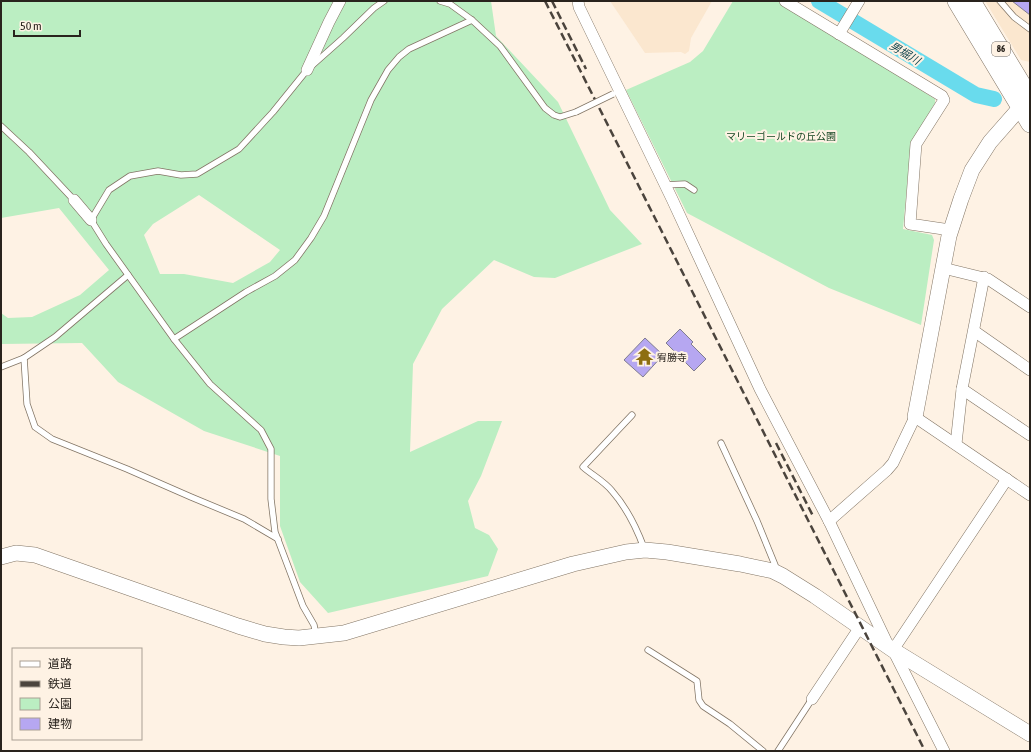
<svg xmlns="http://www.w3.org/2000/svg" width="1031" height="752" font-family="'Asap Condensed','Noto Sans JP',sans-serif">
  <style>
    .built { fill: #fbe7cf }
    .green { fill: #bbeec2; fill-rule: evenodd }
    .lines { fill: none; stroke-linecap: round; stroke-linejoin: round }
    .river { stroke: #69dbed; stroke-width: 16 }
    .building { fill: #b6a7f1; stroke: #807d90 }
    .lane-casing { stroke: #827565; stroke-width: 7 }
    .street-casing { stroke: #827565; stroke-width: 12 }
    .secondary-casing { stroke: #827565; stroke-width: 16 }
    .primary-casing { stroke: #827565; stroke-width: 18 }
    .lane { stroke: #fff; stroke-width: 5.5 }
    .street { stroke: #fff; stroke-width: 11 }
    .secondary { stroke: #fff; stroke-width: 15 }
    .primary { stroke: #fff; stroke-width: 17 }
    .rail { stroke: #4b443d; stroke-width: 2.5; stroke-dasharray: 8 4; stroke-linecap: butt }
    .lane-bridge-casing { stroke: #827565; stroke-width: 7; stroke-linecap: butt }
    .lane-bridge { stroke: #fff; stroke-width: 5.5 }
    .labels { text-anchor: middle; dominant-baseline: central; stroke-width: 4; stroke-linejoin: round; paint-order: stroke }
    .shield { fill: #fef2e4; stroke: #696159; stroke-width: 1 }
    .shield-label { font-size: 9px; font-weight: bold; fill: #29231d }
    .park-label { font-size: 10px; fill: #0c3f1b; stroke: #fef2e4 }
    .poi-label { font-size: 10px; fill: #29231d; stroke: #fef2e4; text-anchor: start }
    .water-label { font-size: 11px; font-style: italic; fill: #154850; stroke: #fef2e4 }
  </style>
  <rect width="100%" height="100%" fill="#fef2e4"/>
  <g class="built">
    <path d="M 610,1 L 712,1 L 691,38 L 689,51 L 685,54 L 681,52 L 645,53 Z"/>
    <path d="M 985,1 L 1030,1 L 1030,62 L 1021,60 Z"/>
  </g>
  <g class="green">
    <path d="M 1,1 L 491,1 L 496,36 L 558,102 L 610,210 L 642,244 L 555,278 L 534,277 L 494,260 L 442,309 L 413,364 L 410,452 L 478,421 L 502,421 L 481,476 L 468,501 L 475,528 L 489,535 L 498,549 L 488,576 L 328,613 L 300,582 L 280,526 L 280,456 L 204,431 L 118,382 L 82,343 L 1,344 L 1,313 L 8,318 L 32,317 L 80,295 L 109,270 L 59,208 L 1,218 ZM 199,195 L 280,250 L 270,262 L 233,283 L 184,274 L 160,274 L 144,235 L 153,224 Z"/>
    <path d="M 733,1 L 779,1 L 935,99 L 935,103 L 911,143 L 903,229 L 932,235 L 934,240 L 921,325 L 829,288 L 687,213 L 626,90 L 690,62 L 703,51 Z"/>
  </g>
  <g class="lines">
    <path class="river" d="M 819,1 L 976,95 L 994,99"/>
  </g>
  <g class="building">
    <path d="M 1012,1 L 1030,1 L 1030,15 Z"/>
    <path d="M 680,329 L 693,342 L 691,344 L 706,359 L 694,371 L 666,343 Z"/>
    <path d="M 645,338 L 663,355 L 643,377 L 624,360 Z"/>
  </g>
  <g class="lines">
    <defs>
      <g id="lane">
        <path d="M 440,1 L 450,4 L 472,20 L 500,46 L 545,108 L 554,115 L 560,117 L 576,112"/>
        <path d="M 1000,1 L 1014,17 L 1030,29"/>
        <path d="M 1,126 L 29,152 L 74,200"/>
        <path d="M 665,185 L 685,184 L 694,190"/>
        <path d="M 174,339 L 246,292 L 275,276 L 295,260 L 311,238 L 324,216 L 371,100 L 388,70 L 399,57 L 409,49 L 472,20"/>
        <path d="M 24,358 L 27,404 L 35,427 L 52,439 L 127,469 L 191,497 L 244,519 L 278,539"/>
        <path d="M 1,367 L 24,358 L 55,337 L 128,275"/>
        <path d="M 632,415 L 583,467 C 592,475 604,481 612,491 C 626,507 637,529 644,548"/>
        <path d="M 721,443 L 757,521 L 775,565 L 774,569"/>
        <path d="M 316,635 L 314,625 L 303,606 L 275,532 L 271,499 L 271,449 L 261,430 L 210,384 L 174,339 L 106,244 L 91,220 L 109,190 L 130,176 L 158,171 L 181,175 L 197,174 L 239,149 L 273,112 L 307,70 L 343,38 L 374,8 L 384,1"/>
        <path d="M 648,650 L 697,681 L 699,700 L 703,706 L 730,724 L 763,751"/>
        <path d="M 778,751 L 812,699"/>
      </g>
      <g id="street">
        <path d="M 578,1 L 579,7 L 672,199 L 760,389 L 829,521 L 889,647"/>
        <path d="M 785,1 L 942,96 L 944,100 L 916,144 L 910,224 L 950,230"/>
        <path d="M 839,34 L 859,1"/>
        <path d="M 307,70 L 329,22 L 340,1"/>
        <path d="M 74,200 L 91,220"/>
        <path d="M 943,268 L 988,279 L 1030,307"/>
        <path d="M 974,331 L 1030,370"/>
        <path d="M 962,389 L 1030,435"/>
        <path d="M 956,444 L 962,389 L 984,277"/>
        <path d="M 829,521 L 887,470 L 893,463 L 915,417 L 1030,495"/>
        <path d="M 812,699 L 860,627"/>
        <path d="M 944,751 L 893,650 L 1007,479"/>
      </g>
      <g id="secondary">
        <path d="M 915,417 L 949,236 L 961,199 L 972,170 L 990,142 L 1027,100"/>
        <path d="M 1,557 L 16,553 L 35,555 L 238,626 L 265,634 L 284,637 L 299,638 L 344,633 L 573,564 L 626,552 L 645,550 L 667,552 L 740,564 L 773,571 L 783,576 L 815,596 L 893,650 L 1030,734"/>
      </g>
      <g id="primary">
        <path d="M 956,1 L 1030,124"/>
        <path d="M 972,1 L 1030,97"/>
      </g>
    </defs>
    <use href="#lane" class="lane-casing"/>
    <use href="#street" class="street-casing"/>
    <use href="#secondary" class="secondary-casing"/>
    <use href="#primary" class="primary-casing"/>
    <use href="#lane" class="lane"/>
    <use href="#street" class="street"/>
    <use href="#secondary" class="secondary"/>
    <use href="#primary" class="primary"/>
    <g class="rail">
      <path d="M 545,1 L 925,751"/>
      <path d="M 552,1 L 586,69"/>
      <path d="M 776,443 L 813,516"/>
    </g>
    <defs>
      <path id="lane-bridge" d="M 576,112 L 613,94"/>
    </defs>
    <use href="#lane-bridge" class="lane-bridge-casing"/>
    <use href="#lane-bridge" class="lane-bridge"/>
  </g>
  <defs>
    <symbol id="temple-bare" viewBox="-9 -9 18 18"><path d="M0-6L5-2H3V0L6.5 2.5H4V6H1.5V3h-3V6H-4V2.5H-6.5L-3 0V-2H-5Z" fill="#8d6e11" stroke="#fef2e4" stroke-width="2.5" paint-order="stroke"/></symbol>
  </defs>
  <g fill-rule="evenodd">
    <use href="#temple-bare" x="632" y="344" width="25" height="25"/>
  </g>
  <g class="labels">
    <rect class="shield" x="992" y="42" width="18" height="14" rx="3"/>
    <g class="shield-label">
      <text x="1001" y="49">86</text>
    </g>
    <g class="park-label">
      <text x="781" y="136">マリーゴールドの丘公園</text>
    </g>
    <g class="poi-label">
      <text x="657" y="357">宥勝寺</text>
    </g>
    <g class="water-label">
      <text transform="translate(905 53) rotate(31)">男堀川</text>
    </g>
  </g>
  <rect width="1031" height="752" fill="none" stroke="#29231d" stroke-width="4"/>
  <rect x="12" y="648" width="130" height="92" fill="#fef2e4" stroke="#a99f94"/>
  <rect x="20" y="661" width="20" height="6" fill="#ffffff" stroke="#a99f94"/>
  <text x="48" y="668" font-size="12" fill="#29231d">道路</text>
  <rect x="20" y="681" width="20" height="6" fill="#4b443d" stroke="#a99f94"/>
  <text x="48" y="688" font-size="12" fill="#29231d">鉄道</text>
  <rect x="20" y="698" width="20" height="12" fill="#bbeec2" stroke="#a99f94"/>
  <text x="48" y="708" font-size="12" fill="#29231d">公園</text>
  <rect x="20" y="718" width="20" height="12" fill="#b6a7f1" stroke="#a99f94"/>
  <text x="48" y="728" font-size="12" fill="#29231d">建物</text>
  <path d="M14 30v6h66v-6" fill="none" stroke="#29231d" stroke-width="2"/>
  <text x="20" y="30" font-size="12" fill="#29231d" stroke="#fef2e4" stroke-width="3" paint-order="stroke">50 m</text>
</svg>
